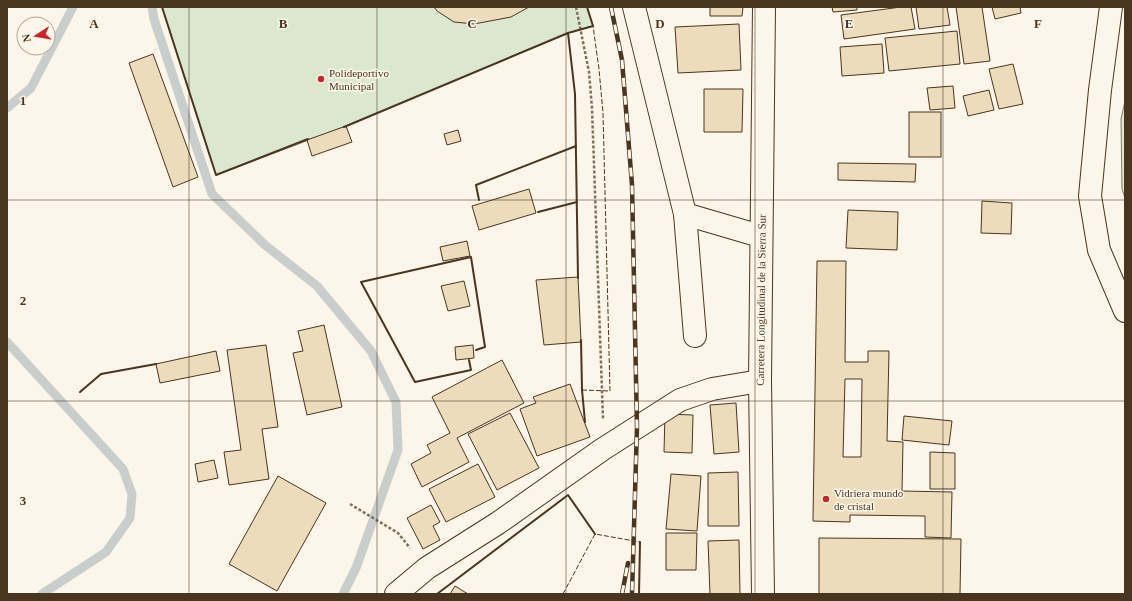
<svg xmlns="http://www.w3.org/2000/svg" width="1132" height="601" font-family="'Times New Roman',serif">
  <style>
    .green { fill: #dce7d0; stroke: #887966 }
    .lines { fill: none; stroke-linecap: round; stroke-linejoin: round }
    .stream { stroke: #c9cecd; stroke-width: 9 }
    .building { fill: #ecdcbc; stroke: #4a3520; fill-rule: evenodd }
    .minor-casing { stroke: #4a3520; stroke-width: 24 }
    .tertiary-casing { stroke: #4a3520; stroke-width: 24 }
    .trunk-casing { stroke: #4a3520; stroke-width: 24 }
    .path { stroke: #7f6f5c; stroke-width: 2.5; stroke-dasharray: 3 2; stroke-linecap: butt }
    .minor { stroke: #fbf6e9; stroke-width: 22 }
    .tertiary { stroke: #fbf6e9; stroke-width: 22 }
    .trunk { stroke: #fbf6e9; stroke-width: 22 }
    .rail-casing { stroke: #4a3520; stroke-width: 4.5 }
    .rail { stroke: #fbf6e9; stroke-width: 3; stroke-dasharray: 9; stroke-linecap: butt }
    .fence { stroke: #4a3520; stroke-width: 1; stroke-dasharray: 5 2; stroke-linecap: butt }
    .wall { stroke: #4a3520; stroke-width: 2 }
    .grid { fill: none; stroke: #4a3520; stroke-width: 1; stroke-opacity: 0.55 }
    .poi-dot { fill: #c62828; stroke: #fbf6e9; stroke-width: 1.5 }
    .labels { text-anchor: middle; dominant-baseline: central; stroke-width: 3; stroke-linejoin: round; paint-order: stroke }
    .poi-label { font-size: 11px; fill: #4a3520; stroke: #fbf6e9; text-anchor: start }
    .street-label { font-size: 11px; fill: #4a3520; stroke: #fbf6e9 }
    .grid-label { font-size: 13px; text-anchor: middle; font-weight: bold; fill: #4a3520; stroke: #fbf6e9; stroke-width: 3; stroke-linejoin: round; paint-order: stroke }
  </style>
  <rect width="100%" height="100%" fill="#fbf6e9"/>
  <g class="green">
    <path d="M 162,7 L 587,7 L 593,26 L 568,33 L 346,126 L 216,175 Z"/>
    <path d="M 1125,101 L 1125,198 L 1122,189 L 1121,119 Z"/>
  </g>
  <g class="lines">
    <g class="stream">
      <path d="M 152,7 L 154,19 L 212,194 L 265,245 L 317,286 L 371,351 L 396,402 L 398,450 L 356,568 L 343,594"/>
      <path d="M 7,108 L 31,88 L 73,7"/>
      <path d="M 7,342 L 123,469 L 132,494 L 130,518 L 106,552 L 42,594"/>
    </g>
  </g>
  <g class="building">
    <path d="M 434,7 L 529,7 L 511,17 L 474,24 L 454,22 L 437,11 Z"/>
    <path d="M 710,7 L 743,7 L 742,16 L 710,16 Z"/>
    <path d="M 832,7 L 857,7 L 857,10 L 833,12 Z"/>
    <path d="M 901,7 L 911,7 L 915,29 L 844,39 L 841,15 Z"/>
    <path d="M 916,7 L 947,7 L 950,25 L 919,29 Z"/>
    <path d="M 956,7 L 982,7 L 990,61 L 964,64 Z"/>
    <path d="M 992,7 L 1020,7 L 1021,13 L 995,19 Z"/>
    <path d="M 739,24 L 741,70 L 678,73 L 675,27 Z"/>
    <path d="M 957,31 L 960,64 L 889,71 L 885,38 Z"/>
    <path d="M 882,44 L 884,73 L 842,76 L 840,47 Z"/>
    <path d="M 153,54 L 198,177 L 173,187 L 129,63 Z"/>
    <path d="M 1013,64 L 1023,104 L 999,109 L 989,69 Z"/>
    <path d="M 953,86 L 955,108 L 930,110 L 927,88 Z"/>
    <path d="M 704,89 L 743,89 L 742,132 L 704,132 Z"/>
    <path d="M 989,90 L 994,110 L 968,116 L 963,96 Z"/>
    <rect x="909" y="112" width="32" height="45"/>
    <path d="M 346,126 L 352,142 L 312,156 L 307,140 Z"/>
    <path d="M 458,130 L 461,141 L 447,145 L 444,134 Z"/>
    <path d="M 838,163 L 916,164 L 915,182 L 838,180 Z"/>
    <path d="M 529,189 L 536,213 L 479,230 L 472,206 Z"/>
    <path d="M 982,201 L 1012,203 L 1011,234 L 981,233 Z"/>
    <path d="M 848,210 L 898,212 L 897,250 L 846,248 Z"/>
    <path d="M 467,241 L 470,256 L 443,261 L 440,247 Z"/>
    <path d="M 817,261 L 846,261 L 845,362 L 868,362 L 868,351 L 889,351 L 887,441 L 903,442 L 902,491 L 952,492 L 951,538 L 925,537 L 925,516 L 850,515 L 850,522 L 813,521 ZM 845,379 L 862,379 L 861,457 L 843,457 Z"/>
    <path d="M 578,277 L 581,342 L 544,345 L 536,280 Z"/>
    <path d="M 464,281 L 470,306 L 448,311 L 441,286 Z"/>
    <path d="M 324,325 L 342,407 L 307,415 L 293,353 L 303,351 L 298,331 Z"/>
    <path d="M 266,345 L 278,427 L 262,429 L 269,479 L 229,485 L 224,452 L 241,450 L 227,350 Z"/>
    <path d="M 473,345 L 474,358 L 456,360 L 455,347 Z"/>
    <path d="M 216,351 L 220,371 L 160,383 L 156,364 Z"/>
    <path d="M 502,360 L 524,403 L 457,438 L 469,462 L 422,487 L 411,464 L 431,453 L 427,445 L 450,433 L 432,397 Z"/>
    <path d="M 570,384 L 590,437 L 537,456 L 520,409 L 536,403 L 533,397 Z"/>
    <path d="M 736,403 L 739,452 L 714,454 L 710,405 Z"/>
    <path d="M 510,413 L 539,468 L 497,490 L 468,434 Z"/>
    <path d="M 665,414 L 693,415 L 692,453 L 664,452 Z"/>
    <path d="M 904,416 L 952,421 L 949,445 L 902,440 Z"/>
    <path d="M 930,452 L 955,453 L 955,489 L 930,489 Z"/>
    <path d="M 214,460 L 218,478 L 198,482 L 195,464 Z"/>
    <path d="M 478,464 L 495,497 L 446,522 L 429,489 Z"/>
    <path d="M 738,472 L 739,526 L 708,526 L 708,473 Z"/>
    <path d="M 671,474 L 701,476 L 697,531 L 666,529 Z"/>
    <path d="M 278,476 L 326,503 L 277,591 L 229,564 Z"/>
    <path d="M 431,505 L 440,522 L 433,526 L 440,540 L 423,549 L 407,518 Z"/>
    <path d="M 666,533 L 697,533 L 696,570 L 666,570 Z"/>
    <path d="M 819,538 L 961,539 L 960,594 L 819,594 Z"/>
    <path d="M 739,540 L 740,594 L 710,594 L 708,541 Z"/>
    <path d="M 455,586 L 468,594 L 450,594 Z"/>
  </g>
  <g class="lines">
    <defs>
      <g id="minor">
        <path d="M 1111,7 L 1100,90 L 1090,196 L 1099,250 L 1125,311"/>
        <path d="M 685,214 L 695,336"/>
      </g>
      <g id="tertiary">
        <path d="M 634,7 L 685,214 L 760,236"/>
        <path d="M 396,594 L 427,568 L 498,523 L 603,449 L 680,400 L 712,389 L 760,381"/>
      </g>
      <g id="trunk">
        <path id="s1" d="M 763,594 L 760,381 L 764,7"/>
      </g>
    </defs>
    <use href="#minor" class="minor-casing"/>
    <use href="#tertiary" class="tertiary-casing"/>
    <use href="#trunk" class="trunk-casing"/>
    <g class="path">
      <path d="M 576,7 L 589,72 L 592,108 L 603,419"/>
      <path d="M 350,504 L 398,533 L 410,548"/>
    </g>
    <use href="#minor" class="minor"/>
    <use href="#tertiary" class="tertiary"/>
    <use href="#trunk" class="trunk"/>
    <defs>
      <g id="rail">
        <path d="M 611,7 L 622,60 L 632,185 L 637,427 L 632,594"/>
        <path d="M 622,594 L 628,563"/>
      </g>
    </defs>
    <use href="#rail" class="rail-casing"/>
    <use href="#rail" class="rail"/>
    <g class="fence">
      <path d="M 582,390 L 610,391 L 603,113 L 599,69 L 593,26"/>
      <path d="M 563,594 L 595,534 L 640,542"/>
    </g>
    <g class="wall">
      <path d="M 162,7 L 216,175 L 308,139"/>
      <path d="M 568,33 L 575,94 L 578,278"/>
      <path d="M 344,127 L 568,33 L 593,26 L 587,7"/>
      <path d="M 479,200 L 476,185 L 576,146"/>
      <path d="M 538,212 L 577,202"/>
      <path d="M 581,340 L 582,390 L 585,422"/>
      <path d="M 469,360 L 471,370 L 415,382 L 361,282 L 471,257 L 485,347 L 476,350"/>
      <path d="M 80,392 L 101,374 L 156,364"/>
      <path d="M 437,594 L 568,495 L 595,534"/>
      <path d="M 639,594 L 640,542"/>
    </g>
  </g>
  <path class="grid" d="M 189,7 L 189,594M 377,7 L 377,594M 566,7 L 566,594M 755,7 L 755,594M 943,7 L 943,594M 7,200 L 1125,200M 7,401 L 1125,401"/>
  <g class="poi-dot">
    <circle cx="321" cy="79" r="4"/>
    <circle cx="826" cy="499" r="4"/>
  </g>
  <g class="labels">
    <g class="poi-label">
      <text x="329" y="73">Polideportivo<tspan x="329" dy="13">Municipal</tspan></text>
      <text x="834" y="493">Vidriera mundo<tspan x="834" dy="13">de cristal</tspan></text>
    </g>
    <g class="street-label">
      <text stroke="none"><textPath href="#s1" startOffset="294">Carretera Longitudinal de la Sierra Sur</textPath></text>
    </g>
  </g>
  <g class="grid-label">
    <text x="94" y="28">A</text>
    <text x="283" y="28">B</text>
    <text x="472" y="28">C</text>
    <text x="660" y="28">D</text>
    <text x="849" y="28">E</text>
    <text x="1038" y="28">F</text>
    <text x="23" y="105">1</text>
    <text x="23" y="305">2</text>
    <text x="23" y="505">3</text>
  </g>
  <rect width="1132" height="601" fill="none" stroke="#4a3520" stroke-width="16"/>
  <g transform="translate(36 36) rotate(258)"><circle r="19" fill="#fbf6e9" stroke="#b4a999"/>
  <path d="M0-3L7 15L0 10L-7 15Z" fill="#c62828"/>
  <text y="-6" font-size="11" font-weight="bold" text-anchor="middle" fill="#4a3520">N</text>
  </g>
</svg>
